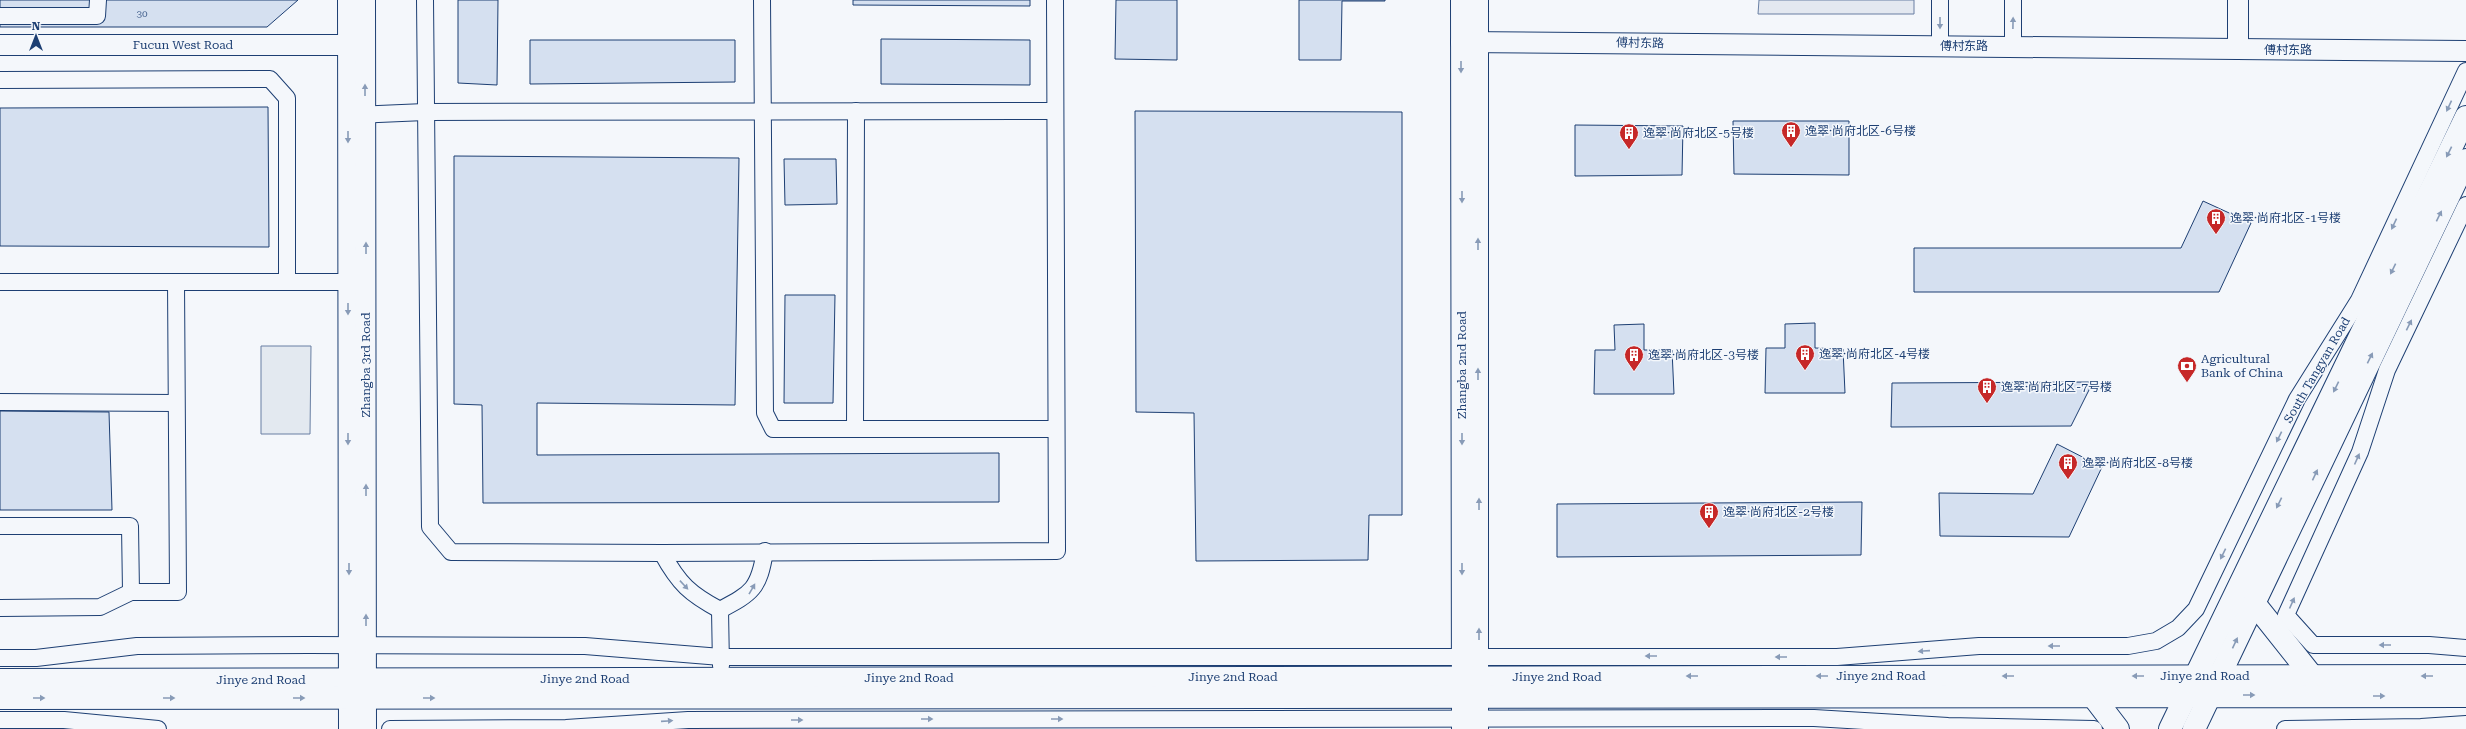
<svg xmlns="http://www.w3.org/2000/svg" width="2466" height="729" font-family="'Roboto Serif','Noto Sans SC',serif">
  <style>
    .green { fill: #e3e9f0; stroke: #687fa3 }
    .parking { fill: #e3e8f0; stroke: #687fa3 }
    .building { fill: #d5e0f0; stroke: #1d3f73 }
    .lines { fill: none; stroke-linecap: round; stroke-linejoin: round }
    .minor-casing { stroke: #1d3f73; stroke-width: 18 }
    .tertiary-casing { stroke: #1d3f73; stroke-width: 22 }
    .secondary-casing { stroke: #1d3f73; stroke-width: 24 }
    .minor { stroke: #f4f7fb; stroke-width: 16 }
    .tertiary { stroke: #f4f7fb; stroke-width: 20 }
    .secondary { stroke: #f4f7fb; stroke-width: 22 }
    .oneway { fill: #889bb7 }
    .labels { text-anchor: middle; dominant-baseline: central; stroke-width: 3; stroke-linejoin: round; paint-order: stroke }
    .number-label { font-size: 10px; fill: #4b6792 }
    .street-label { font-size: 12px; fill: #1d3f73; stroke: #f4f7fb }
    .poi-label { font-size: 12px; fill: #1d3f73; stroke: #f4f7fb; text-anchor: start }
  </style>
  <rect width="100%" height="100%" fill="#f4f7fb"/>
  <path class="green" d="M 261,346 L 311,346 L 310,434 L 261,434 Z"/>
  <path class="parking" d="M 1759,0 L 1914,0 L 1914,14 L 1758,14 Z"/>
  <g class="building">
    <path d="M 0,0 L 79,0 L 79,3 L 0,2 Z"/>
    <path d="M 0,0 L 298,0 L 267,27 L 0,27 Z"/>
    <path d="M 458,0 L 498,0 L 497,85 L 458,83 Z"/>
    <path d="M 853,0 L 1030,0 L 1030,6 L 853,5 Z"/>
    <path d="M 1116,0 L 1177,0 L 1177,60 L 1115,59 Z"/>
    <path d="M 1299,0 L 1385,0 L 1385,1 L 1342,1 L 1341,60 L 1299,60 Z"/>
    <path d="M 881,39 L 1030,40 L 1030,85 L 881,84 Z"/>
    <path d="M 530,40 L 735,40 L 735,82 L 530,84 Z"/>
    <path d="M 268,107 L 269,247 L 0,246 L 0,108 Z"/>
    <path d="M 1135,111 L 1402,112 L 1402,515 L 1369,515 L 1368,560 L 1196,561 L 1194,413 L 1136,412 Z"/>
    <path d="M 1733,121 L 1849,121 L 1849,175 L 1734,174 Z"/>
    <path d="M 1575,125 L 1683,126 L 1682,175 L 1575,176 Z"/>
    <path d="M 454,156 L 739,158 L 735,405 L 537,403 L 537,455 L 999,453 L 999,502 L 483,503 L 482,405 L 454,404 Z"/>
    <path d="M 784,159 L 836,159 L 837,204 L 785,205 Z"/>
    <path d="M 2203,201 L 2251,223 L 2219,292 L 1914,292 L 1914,248 L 2181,248 Z"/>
    <path d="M 785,295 L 835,295 L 833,403 L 784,403 Z"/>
    <path d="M 1815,323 L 1815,348 L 1843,349 L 1845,393 L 1765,393 L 1766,348 L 1785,348 L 1785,324 Z"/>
    <path d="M 1644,324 L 1644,350 L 1672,350 L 1674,394 L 1594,394 L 1595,350 L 1615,350 L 1614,325 Z"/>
    <path d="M 2093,382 L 2071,426 L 1891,427 L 1892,383 Z"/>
    <path d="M 0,411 L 109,412 L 112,510 L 0,510 Z"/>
    <path d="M 2057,444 L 2102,467 L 2069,537 L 1940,536 L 1939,493 L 2033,494 Z"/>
    <path d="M 1862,502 L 1861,555 L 1557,557 L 1557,504 Z"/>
  </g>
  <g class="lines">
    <defs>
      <g id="minor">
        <path d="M 425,0 L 430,527 L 451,552 L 662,553 L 1057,551 L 1055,0"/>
        <path d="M 762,0 L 765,413 L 773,429 L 1056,429"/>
        <path d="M 0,16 L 97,16 L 98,0"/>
        <path d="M 1940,46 L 1940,0"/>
        <path d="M 2013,47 L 2013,0"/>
        <path d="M 0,80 L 270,79 L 287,98 L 287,282"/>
        <path d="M 355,115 L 425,112 L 1055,111"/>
        <path d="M 2466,205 L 2387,370 L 2360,452 L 2286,615 L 2313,645 L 2429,645 L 2466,648"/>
        <path d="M 0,282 L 360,282"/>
        <path d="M 0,402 L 176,403"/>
        <path d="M 855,429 L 856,111"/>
        <path d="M 0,526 L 130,526 L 131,592"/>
        <path d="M 662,553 C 679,584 690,594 720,610"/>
        <path d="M 0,608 L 100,607 L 131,592 L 178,592 L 176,282"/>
        <path d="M 720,610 L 721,666"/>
        <path d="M 720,610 C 752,593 759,589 765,551"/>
        <path d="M 0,658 L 36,658 L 137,646 L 309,645 L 585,646 L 721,657 L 1837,657 L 1979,646 L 2128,646 L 2156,641 L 2178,628 L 2196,609 L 2297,399 L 2359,300 L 2466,71"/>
        <path d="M 0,720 L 64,720 L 158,729"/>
        <path d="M 390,729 L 566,728 L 688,720 L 1814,718 L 1948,726 L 2094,729"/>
        <path d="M 2285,729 L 2421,727 L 2466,724"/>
      </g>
      <g id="tertiary">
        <path d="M 348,0 L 349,729"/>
        <path d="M 365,0 L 366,729"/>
        <path d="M 1461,0 L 1462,729"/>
        <path d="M 1478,0 L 1478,729"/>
        <path d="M 1461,42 L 2466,51"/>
        <path d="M 0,45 L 360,45"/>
        <path d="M 2238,49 L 2238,0"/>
      </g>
      <g id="secondary">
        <path d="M 2254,603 L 2312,676"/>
        <path d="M 0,680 L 2466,676"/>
        <path d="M 2092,695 L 2118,729"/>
        <path d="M 0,698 L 2466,696"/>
        <path d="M 2170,729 L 2466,117"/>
        <path d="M 2194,729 L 2466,160"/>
      </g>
    </defs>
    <use href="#minor" class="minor-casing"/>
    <use href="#tertiary" class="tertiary-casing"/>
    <use href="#secondary" class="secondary-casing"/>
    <use href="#minor" class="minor"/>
    <use href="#tertiary" class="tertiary"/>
    <use href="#secondary" class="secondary"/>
  </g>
  <defs><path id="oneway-solid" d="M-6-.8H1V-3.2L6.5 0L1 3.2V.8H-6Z"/></defs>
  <g class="oneway">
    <use href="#oneway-solid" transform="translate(1940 23) rotate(90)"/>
    <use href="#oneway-solid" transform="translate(2013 23) rotate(-89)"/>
    <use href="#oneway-solid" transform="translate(1461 67) rotate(90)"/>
    <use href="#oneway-solid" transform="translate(365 90) rotate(-90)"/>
    <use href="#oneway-solid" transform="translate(2449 106) rotate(115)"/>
    <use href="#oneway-solid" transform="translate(348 137) rotate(90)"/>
    <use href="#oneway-solid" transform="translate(2449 152) rotate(116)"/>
    <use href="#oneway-solid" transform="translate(1462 197) rotate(90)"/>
    <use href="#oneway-solid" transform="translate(2439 216) rotate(-64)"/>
    <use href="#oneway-solid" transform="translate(2394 224) rotate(115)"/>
    <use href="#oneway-solid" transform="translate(1478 244) rotate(-90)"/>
    <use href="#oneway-solid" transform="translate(366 248) rotate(-90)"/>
    <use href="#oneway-solid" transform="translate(2393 269) rotate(116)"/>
    <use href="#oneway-solid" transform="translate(348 309) rotate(90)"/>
    <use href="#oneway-solid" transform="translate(2409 325) rotate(-64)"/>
    <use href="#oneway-solid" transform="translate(2370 358) rotate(-64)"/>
    <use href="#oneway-solid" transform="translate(1478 374) rotate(-90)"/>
    <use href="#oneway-solid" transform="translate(2336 387) rotate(116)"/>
    <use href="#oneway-solid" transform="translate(2279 437) rotate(116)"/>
    <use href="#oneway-solid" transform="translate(348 439) rotate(90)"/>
    <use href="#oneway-solid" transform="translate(1462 439) rotate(90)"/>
    <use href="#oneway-solid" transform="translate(2357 459) rotate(-66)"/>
    <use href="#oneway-solid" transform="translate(2315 475) rotate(-65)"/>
    <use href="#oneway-solid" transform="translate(366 490) rotate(-90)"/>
    <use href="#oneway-solid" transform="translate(2279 503) rotate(116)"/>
    <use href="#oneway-solid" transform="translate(1479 504) rotate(-90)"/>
    <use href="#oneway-solid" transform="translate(2223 554) rotate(116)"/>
    <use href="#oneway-solid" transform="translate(349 569) rotate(90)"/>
    <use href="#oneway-solid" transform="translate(1462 569) rotate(90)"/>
    <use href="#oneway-solid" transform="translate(684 585) rotate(47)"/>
    <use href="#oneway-solid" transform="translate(752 589) rotate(-60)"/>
    <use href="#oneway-solid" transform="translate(2292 603) rotate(-66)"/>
    <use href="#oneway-solid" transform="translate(366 620) rotate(-90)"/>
    <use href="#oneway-solid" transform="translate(1479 634) rotate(-90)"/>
    <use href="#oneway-solid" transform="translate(2235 643) rotate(-65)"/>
    <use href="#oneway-solid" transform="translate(2385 645) rotate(-180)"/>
    <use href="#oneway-solid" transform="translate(2054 646) rotate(180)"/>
    <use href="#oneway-solid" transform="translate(1924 651) rotate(176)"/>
    <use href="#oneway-solid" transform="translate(1651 656) rotate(-180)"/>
    <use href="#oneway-solid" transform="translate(1781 657) rotate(-180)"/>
    <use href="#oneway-solid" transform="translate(1692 676) rotate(180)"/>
    <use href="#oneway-solid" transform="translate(1822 676) rotate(180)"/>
    <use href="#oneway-solid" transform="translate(2008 676) rotate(180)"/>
    <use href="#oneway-solid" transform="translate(2138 676) rotate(180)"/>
    <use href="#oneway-solid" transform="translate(2427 676) rotate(180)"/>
    <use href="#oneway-solid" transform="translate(2249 695)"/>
    <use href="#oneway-solid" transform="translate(2379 696)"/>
    <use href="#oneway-solid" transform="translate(39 698)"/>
    <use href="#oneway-solid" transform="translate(169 698)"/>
    <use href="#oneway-solid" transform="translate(299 698)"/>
    <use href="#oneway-solid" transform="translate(429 698)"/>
    <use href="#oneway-solid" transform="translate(927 719)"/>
    <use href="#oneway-solid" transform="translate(1057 719)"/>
    <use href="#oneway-solid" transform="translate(797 720)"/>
    <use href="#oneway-solid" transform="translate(667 721) rotate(-4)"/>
  </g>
  <defs>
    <symbol id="building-pin" viewBox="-11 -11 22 30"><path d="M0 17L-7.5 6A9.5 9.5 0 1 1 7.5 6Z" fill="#c62828" stroke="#f4f7fb"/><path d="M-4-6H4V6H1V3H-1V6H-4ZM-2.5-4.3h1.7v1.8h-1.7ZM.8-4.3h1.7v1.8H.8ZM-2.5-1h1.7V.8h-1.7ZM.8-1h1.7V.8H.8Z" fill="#fff"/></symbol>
    <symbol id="bank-pin" viewBox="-11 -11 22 30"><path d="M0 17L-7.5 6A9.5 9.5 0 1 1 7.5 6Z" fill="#c62828" stroke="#f4f7fb"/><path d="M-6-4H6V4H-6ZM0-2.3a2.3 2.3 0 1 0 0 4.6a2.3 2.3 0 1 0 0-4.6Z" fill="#fff"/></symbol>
  </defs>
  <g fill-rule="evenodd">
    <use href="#building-pin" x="1780" y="120" width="22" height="30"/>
    <use href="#building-pin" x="1618" y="122" width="22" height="30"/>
    <use href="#building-pin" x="2205" y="207" width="22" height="30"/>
    <use href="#building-pin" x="1794" y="343" width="22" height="30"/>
    <use href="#building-pin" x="1623" y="344" width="22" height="30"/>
    <use href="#bank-pin" x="2176" y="355" width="22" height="30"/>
    <use href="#building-pin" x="1976" y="376" width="22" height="30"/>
    <use href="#building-pin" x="2057" y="452" width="22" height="30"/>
    <use href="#building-pin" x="1698" y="501" width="22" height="30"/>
  </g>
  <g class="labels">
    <g class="number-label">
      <text x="142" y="13">30</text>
    </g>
    <g class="street-label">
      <text transform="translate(1640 43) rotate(1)">傅村东路</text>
      <text x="183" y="45">Fucun West Road</text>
      <text x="1964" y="46">傅村东路</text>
      <text x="2288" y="50">傅村东路</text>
      <text transform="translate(366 365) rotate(-90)">Zhangba 3rd Road</text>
      <text transform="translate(1462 365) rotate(-90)">Zhangba 2nd Road</text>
      <text transform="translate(2317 370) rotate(-60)">South Tangyan Road</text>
      <text x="1881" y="676">Jinye 2nd Road</text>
      <text x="2205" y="676">Jinye 2nd Road</text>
      <text x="1233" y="677">Jinye 2nd Road</text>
      <text x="1557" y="677">Jinye 2nd Road</text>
      <text x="909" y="678">Jinye 2nd Road</text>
      <text x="585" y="679">Jinye 2nd Road</text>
      <text x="261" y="680">Jinye 2nd Road</text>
    </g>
    <g class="poi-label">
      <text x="1805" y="131">逸翠·尚府北区-6号楼</text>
      <text x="1643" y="133">逸翠·尚府北区-5号楼</text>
      <text x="2230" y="218">逸翠·尚府北区-1号楼</text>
      <text x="1819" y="354">逸翠·尚府北区-4号楼</text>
      <text x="1648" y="355">逸翠·尚府北区-3号楼</text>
      <text x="2201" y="359">Agricultural<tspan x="2201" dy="14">Bank of China</tspan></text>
      <text x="2001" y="387">逸翠·尚府北区-7号楼</text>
      <text x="2082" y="463">逸翠·尚府北区-8号楼</text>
      <text x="1723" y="512">逸翠·尚府北区-2号楼</text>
    </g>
  </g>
  <g transform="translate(36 36)" stroke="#f4f7fb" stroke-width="3" paint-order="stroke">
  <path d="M0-3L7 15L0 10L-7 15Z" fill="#1d3f73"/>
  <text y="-6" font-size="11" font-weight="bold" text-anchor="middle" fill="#1d3f73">N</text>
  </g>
</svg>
